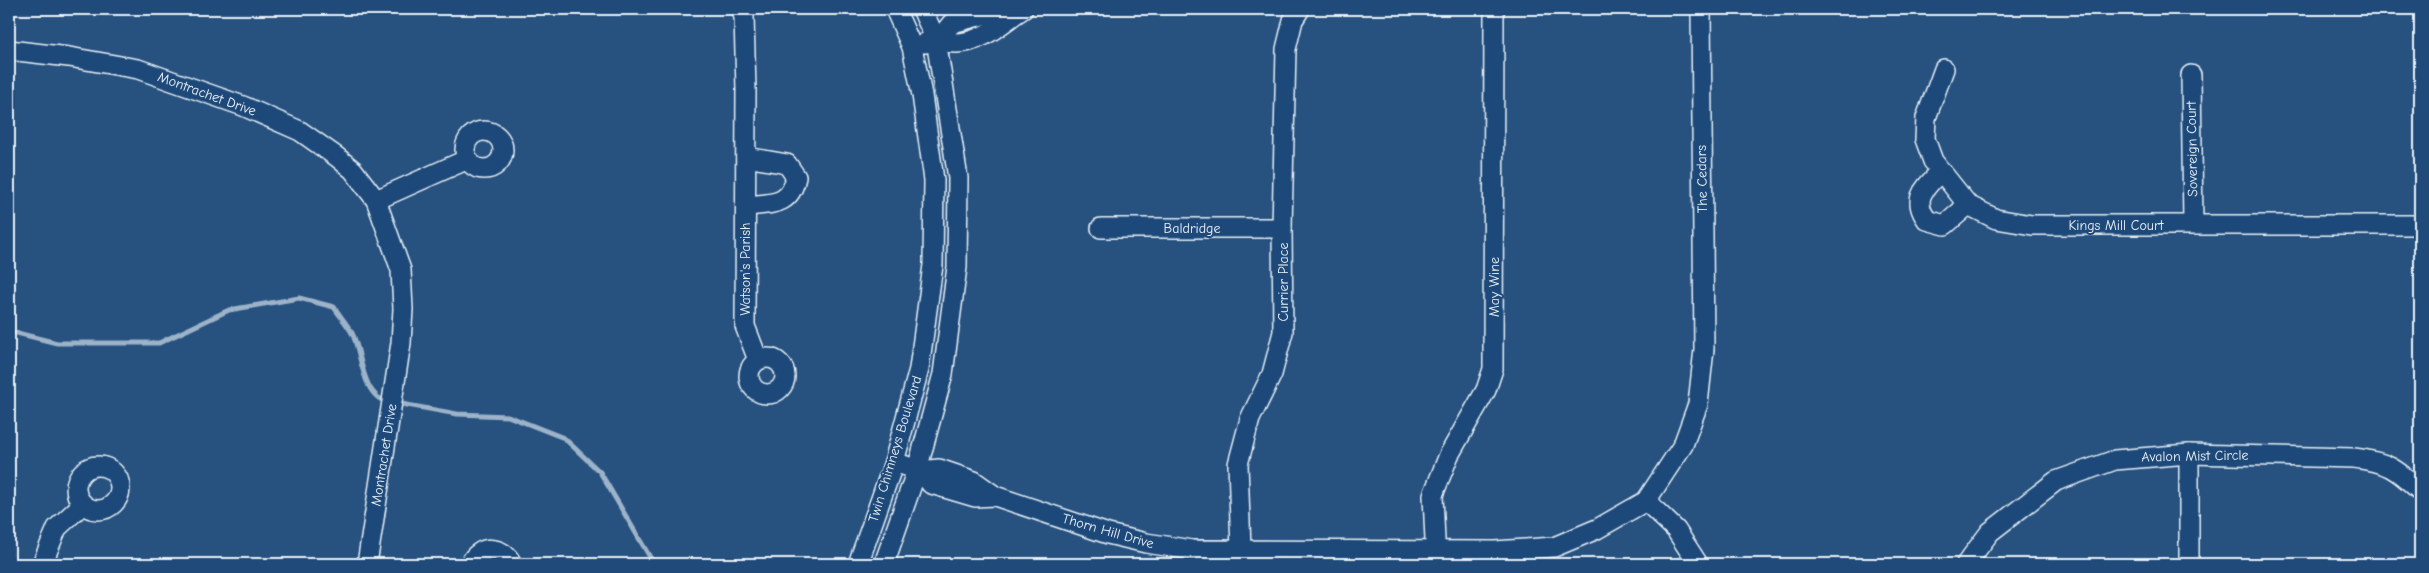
<svg xmlns="http://www.w3.org/2000/svg" width="2429" height="573" font-family="'Comic Neue',sans-serif">
  <style>
    .lines { fill: none; stroke-linecap: round; stroke-linejoin: round }
    .stream { stroke: #9db3c9; stroke-width: 5 }
    .minor-casing { stroke: #e8f1f8; stroke-width: 22 }
    .minor { stroke: #1f4a7a; stroke-width: 19 }
    .labels { text-anchor: middle; dominant-baseline: central; stroke-width: 4; stroke-linejoin: round; paint-order: stroke }
    .street-label { font-size: 14px; fill: #e8f1f8; stroke: #1f4a7a }
  </style>
  <rect width="100%" height="100%" fill="#27517f"/>
  <filter id="ink" filterUnits="userSpaceOnUse"><feTurbulence type="fractalNoise" baseFrequency=".02" numOctaves="2"/><feDisplacementMap in="SourceGraphic" scale="10" xChannelSelector="R" yChannelSelector="G"/><feConvolveMatrix kernelMatrix="1 2 1 2 8 2 1 2 1" color-interpolation-filters="sRGB"/></filter>
  <g filter="url(#ink)">
    <g class="lines">
      <g class="stream">
        <path d="M 9,331 L 57,343 L 159,343 L 229,310 L 299,298 L 334,307 C 340,316 347,324 352,333 C 362,351 361,397 388,402"/>
        <path d="M 396,403 L 457,414 L 508,416 L 564,438 L 600,472 L 654,564"/>
      </g>
      <defs>
        <g id="minor">
          <path d="M 741,9 L 744,17 L 746,89 L 745,326 L 758,360"/>
          <path d="M 939,39 L 952,23 L 986,14 L 1006,19"/>
          <path d="M 925,43 C 944,38 942,43 957,43 C 984,42 1002,22 1023,9"/>
          <path d="M 9,50 L 69,57 L 138,69 L 243,106 L 300,131 L 337,157 L 353,170 L 376,200 L 401,270 L 403,309 L 401,343 L 367,564"/>
          <path d="M 1944,69 L 1926,118 L 1925,139 L 1933,161 L 1968,205 L 1996,219 L 2032,225 L 2420,225"/>
          <path d="M 2191,75 L 2193,224"/>
          <circle cx="484" cy="150" r="19"/>
          <path d="M 746,157 L 787,164 L 796,177 C 790,207 771,203 746,206"/>
          <path d="M 1941,171 C 1925,188 1911,198 1927,220 L 1945,225 L 1968,205"/>
          <path d="M 376,200 L 468,159"/>
          <path d="M 1101,228 L 1282,228"/>
          <circle cx="767" cy="376" r="18"/>
          <path d="M 894,462 L 921,471 L 939,469 L 974,481 L 995,496 L 1108,534 L 1146,543 L 1192,550 L 1495,551 L 1554,547 L 1597,529 L 1646,501 L 1683,445 L 1698,404 L 1704,349 L 1701,9"/>
          <circle cx="98" cy="488" r="22"/>
          <path d="M 921,471 L 931,484 L 975,497 L 995,496"/>
          <path d="M 1646,501 L 1676,530 L 1698,564"/>
          <path d="M 1436,563 L 1433,495 L 1449,455 L 1486,390 L 1493,369 L 1494,9"/>
          <path d="M 42,564 L 57,528 L 83,504"/>
          <path d="M 470,564 C 479,544 503,545 512,564"/>
          <path d="M 858,564 L 894,462 L 919,369 L 933,265 L 934,180 L 922,95 L 912,47 L 895,9"/>
          <path d="M 884,564 L 917,470 L 943,374 L 957,267 L 958,178 L 936,40 L 922,9"/>
          <path d="M 1245,564 L 1241,550 L 1238,464 L 1250,419 L 1272,374 L 1283,332 L 1282,228 L 1286,49 L 1293,20 L 1300,9"/>
          <path d="M 1966,564 L 1990,532 L 2056,481 L 2115,460 L 2189,454 L 2354,458 C 2387,462 2396,468 2420,491"/>
          <path d="M 2189,564 L 2189,454"/>
        </g>
      </defs>
      <use href="#minor" class="minor-casing"/>
      <use href="#minor" class="minor"/>
    </g>
  </g>
  <g class="labels">
    <g class="street-label">
      <text transform="translate(207 94) rotate(20)">Montrachet Drive</text>
      <text transform="translate(2192 149) rotate(-91)">Sovereign Court</text>
      <text transform="translate(1702 179) rotate(-91)">The Cedars</text>
      <text x="2116" y="225">Kings Mill Court</text>
      <text x="1192" y="228">Baldridge</text>
      <text transform="translate(745 269) rotate(-90)">Watson's Parish</text>
      <text transform="translate(1283 282) rotate(-90)">Currier Place</text>
      <text transform="translate(1494 287) rotate(-90)">May Wine</text>
      <text transform="translate(895 449) rotate(-73)">Twin Chimneys Boulevard</text>
      <text transform="translate(384 455) rotate(-81)">Montrachet Drive</text>
      <text transform="translate(2195 456) rotate(-1)">Avalon Mist Circle</text>
      <text transform="translate(1108 531) rotate(16)">Thorn Hill Drive</text>
    </g>
  </g>
  <rect width="2429" height="573" fill="none" stroke="#1f4a7a" stroke-width="30"/>
  <rect x="15" y="15" width="2399" height="543" fill="none" stroke="#e8f1f8" stroke-width="2" filter="url(#ink)"/>
</svg>
